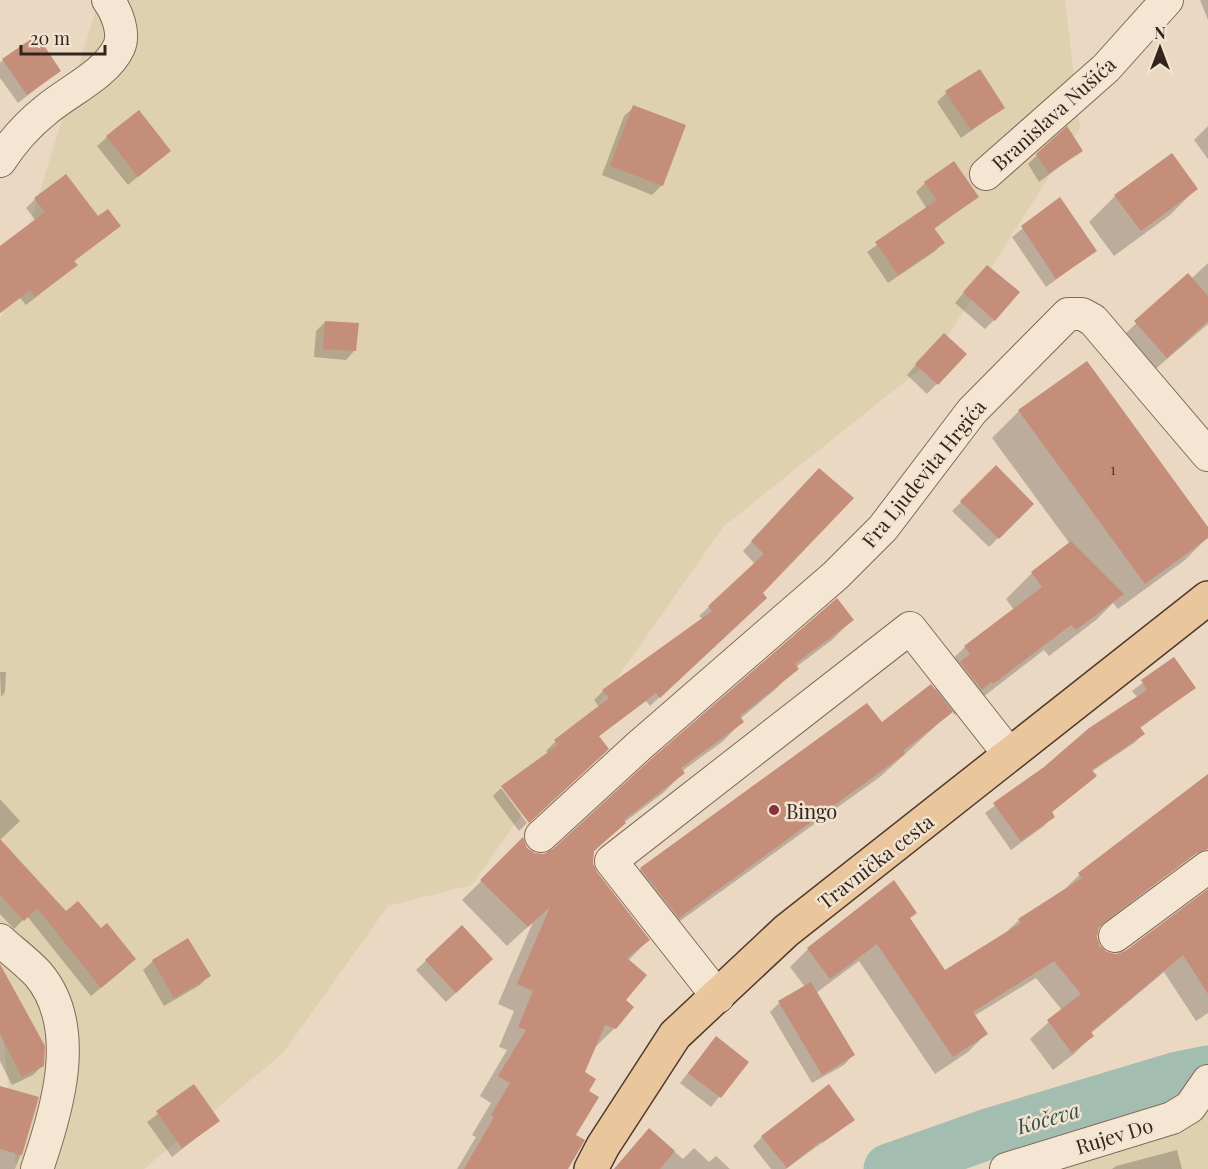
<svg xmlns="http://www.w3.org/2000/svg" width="1208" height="1169" font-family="'Playfair Display',serif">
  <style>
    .farmland { fill: #dfd0b0 }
    .shadow { fill: #0003 }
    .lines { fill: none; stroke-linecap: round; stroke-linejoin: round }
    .river { stroke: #a4bdb1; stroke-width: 51 }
    .building { fill: #c58e7a }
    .minor-casing { stroke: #82695a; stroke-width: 34 }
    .major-casing { stroke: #50392f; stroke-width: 36 }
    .minor { stroke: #f5e6d4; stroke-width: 32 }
    .major { stroke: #eac69c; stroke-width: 33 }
    .poi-dot { fill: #8c303e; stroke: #f2e3d0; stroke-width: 2 }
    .labels { text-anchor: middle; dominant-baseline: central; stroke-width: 5; stroke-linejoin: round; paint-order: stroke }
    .number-label { font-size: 16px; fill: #583f35 }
    .street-label { font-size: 20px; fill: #33251e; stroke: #f2e3d0 }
    .poi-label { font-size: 20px; fill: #33251e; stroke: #f2e3d0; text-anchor: start }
    .water-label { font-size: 21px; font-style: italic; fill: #2e514a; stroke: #f2e3d0 }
  </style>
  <rect width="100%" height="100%" fill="#ead8c2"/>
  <g class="farmland">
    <path d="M 99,0 L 1065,0 L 1080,128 L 933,359 L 723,527 L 472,885 L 388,906 L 283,1053 L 144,1169 L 16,1169 L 0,1006 L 0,320 Z"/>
    <path d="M 1186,1094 L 1208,1105 L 1208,1169 L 1012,1169 L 1060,1115 Z"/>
  </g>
  <g class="shadow">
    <path d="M 1200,0 L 1208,0 L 1208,20 Z"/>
    <path d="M 3,60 L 59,71 L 18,103 L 0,78 L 0,63 Z"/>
    <path d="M 946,93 L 1003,108 L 961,138 L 937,102 Z"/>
    <path d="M 634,107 L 662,185 L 652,195 L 602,175 L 624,116 Z"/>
    <path d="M 1208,126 L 1208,159 L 1194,140 Z"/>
    <path d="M 107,137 L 169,151 L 128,185 L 97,146 Z"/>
    <path d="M 1081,151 L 1039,182 L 1028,164 L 1037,155 Z"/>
    <path d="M 925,183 L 977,197 L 934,229 L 943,243 L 934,252 L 888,283 L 867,252 L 927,209 L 916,192 Z"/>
    <path d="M 1196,189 L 1170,215 L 1114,256 L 1089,222 L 1115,196 Z"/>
    <path d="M 35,199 L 119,226 L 73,262 L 67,273 L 26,305 L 20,298 L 0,313 L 0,248 L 36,221 L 26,208 Z"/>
    <path d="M 1060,199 L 1095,251 L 1046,287 L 1012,237 Z"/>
    <path d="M 1208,263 L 1208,324 L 1139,383 L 1109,349 L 1188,275 L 1191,279 Z"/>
    <path d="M 978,276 L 994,320 L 985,329 L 955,303 Z"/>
    <path d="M 325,322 L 355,350 L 346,360 L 314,357 L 316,331 Z"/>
    <path d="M 934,344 L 965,354 L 927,394 L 907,375 Z"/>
    <path d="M 1086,363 L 1208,529 L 1208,537 L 1185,560 L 1118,609 L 1113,603 L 1096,620 L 1049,656 L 1044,650 L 966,710 L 964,708 L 955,715 L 952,711 L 881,776 L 655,939 L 618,892 L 641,869 L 867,705 L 882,725 L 934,690 L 944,680 L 938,673 L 965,647 L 1014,610 L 1006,599 L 1032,573 L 1070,544 L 992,438 L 1019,411 Z"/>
    <path d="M 996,467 L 1032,504 L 989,547 L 952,511 Z"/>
    <path d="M 810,479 L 756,607 L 650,706 L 646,701 L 598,737 L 548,754 L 546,751 L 555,742 L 599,707 L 594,700 L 603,691 L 703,619 L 699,616 L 755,564 L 743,551 Z"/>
    <path d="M 852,620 L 832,640 L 796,667 L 777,688 L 740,719 L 742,722 L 722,742 L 682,771 L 683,773 L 663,793 L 622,824 L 592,853 L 592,863 L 596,873 L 648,940 L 628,961 L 624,1001 L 615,1028 L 594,1048 L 583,1073 L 587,1092 L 566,1169 L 457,1169 L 476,1137 L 472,1135 L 491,1103 L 480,1096 L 507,1050 L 499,1047 L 514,1011 L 498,1004 L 533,922 L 507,946 L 462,900 L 523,840 L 526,849 L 535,854 L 545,855 L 554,850 L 652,761 Z"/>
    <path d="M 1174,659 L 1194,688 L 1139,729 L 1143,734 L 1134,743 L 1091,772 L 1051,813 L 1053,816 L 1044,826 L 1011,850 L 985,813 L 1138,698 L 1132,691 Z"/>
    <path d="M 0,672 L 6,672 L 5,692 L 1,697 Z"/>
    <path d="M 1208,775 L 1208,843 L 1097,929 L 1096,938 L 1100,948 L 1108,954 L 1117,955 L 1126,952 L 1208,891 L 1208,1013 L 1196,1021 L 1164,972 L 1090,1034 L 1092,1036 L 1074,1054 L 1053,1070 L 1030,1039 L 1062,1010 L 1036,978 L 974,1016 L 986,1034 L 968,1052 L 935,1074 L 859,961 L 816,993 L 853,1055 L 844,1065 L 812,1083 L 770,1012 L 779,1003 L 805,987 L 790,967 L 808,949 L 909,919 L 944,972 L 1001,937 L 1019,920 L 1060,894 L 1079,875 Z"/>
    <path d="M 501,788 L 527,823 L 519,831 L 493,796 Z"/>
    <path d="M 0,799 L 20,821 L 0,840 Z"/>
    <path d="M 0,874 L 100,930 L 125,968 L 91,996 L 27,916 L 14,929 L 0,914 Z"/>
    <path d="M 462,927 L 482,968 L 446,1002 L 416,970 Z"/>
    <path d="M 153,961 L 209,976 L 200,985 L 164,1006 L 143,970 Z"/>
    <path d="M 0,972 L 43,1065 L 33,1075 L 12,1085 L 0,1061 Z"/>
    <path d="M 716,1038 L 747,1062 L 711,1107 L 680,1083 Z"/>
    <path d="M 194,1087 L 218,1121 L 172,1157 L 147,1122 Z"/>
    <path d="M 0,1088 L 21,1154 L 15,1169 L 0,1169 Z"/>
    <path d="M 853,1120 L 786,1169 L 771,1169 L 753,1146 L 762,1137 Z"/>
    <path d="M 649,1130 L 683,1159 L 694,1148 L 709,1162 L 716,1156 L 730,1169 L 614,1169 Z"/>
    <path d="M 1177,1150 L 1182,1169 L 1112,1169 L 1116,1166 Z"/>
  </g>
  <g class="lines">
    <path class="river" d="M 889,1169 L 988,1134 L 1178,1077 L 1208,1071"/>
  </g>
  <g class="building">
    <path d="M 37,35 L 61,71 L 27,95 L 2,59 Z"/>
    <path d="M 980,69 L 1005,108 L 971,130 L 945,91 Z"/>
    <path d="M 633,105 L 686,125 L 663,186 L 610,166 Z"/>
    <path d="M 139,110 L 171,151 L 138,177 L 106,136 Z"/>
    <path d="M 1067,126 L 1083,151 L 1049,173 L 1036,154 Z"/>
    <path d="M 1172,153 L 1198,189 L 1141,231 L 1114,195 Z"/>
    <path d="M 954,161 L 979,197 L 934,228 L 945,243 L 898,275 L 875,242 L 937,200 L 924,182 Z"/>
    <path d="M 66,174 L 98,216 L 108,209 L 121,226 L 74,261 L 78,265 L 35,297 L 30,290 L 0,313 L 0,246 L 45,212 L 34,198 Z"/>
    <path d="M 1060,197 L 1097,251 L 1056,279 L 1021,226 Z"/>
    <path d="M 987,265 L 1020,292 L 995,321 L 963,292 Z"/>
    <path d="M 1188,273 L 1208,296 L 1208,321 L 1167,358 L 1134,321 Z"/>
    <path d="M 325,321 L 359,323 L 356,351 L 323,349 Z"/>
    <path d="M 944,333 L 967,354 L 938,385 L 915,364 Z"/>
    <path d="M 1087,361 L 1208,527 L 1208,538 L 1145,584 L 1018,410 Z"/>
    <path d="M 996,465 L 1034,504 L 999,539 L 960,501 Z"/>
    <path d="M 819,468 L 854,498 L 763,593 L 767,598 L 660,698 L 656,693 L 599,736 L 609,749 L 529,823 L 501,786 L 558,745 L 554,740 L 609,698 L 602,690 L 712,611 L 708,606 L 764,554 L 751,541 Z"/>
    <path d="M 1071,541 L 1124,594 L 1076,630 L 1071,625 L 993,684 L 991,682 L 982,690 L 960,662 L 970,654 L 964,646 L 1042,587 L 1031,572 Z"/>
    <path d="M 837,598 L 854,620 L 795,664 L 799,669 L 740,716 L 744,722 L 681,768 L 685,773 L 624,820 L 626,823 L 594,851 L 593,863 L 597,872 L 650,940 L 627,958 L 647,975 L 626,1000 L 634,1007 L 616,1029 L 605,1025 L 585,1072 L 596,1079 L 589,1091 L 599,1097 L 576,1135 L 585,1140 L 568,1169 L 464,1169 L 494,1117 L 491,1115 L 510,1083 L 498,1076 L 526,1030 L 518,1027 L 533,991 L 517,984 L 550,907 L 528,927 L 480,880 L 523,837 L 527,848 L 535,853 L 544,854 L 553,849 L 651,759 Z"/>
    <path d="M 1174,657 L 1196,688 L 1140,727 L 1145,734 L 1092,770 L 1097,776 L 1052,812 L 1055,817 L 1021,841 L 993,803 L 1044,767 L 1089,728 L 1147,690 L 1141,680 Z"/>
    <path d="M 931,684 L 953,712 L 903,751 L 905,754 L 679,918 L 640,868 L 867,703 L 882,722 Z"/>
    <path d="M 1208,774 L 1208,849 L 1197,853 L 1104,922 L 1099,928 L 1097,937 L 1100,946 L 1107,952 L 1116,954 L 1125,951 L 1208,889 L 1208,994 L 1183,955 L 1091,1032 L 1094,1036 L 1072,1053 L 1047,1020 L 1081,994 L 1054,961 L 973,1012 L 988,1034 L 953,1057 L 877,944 L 830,979 L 807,948 L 894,880 L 917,913 L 910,918 L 945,970 L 1021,923 L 1018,919 L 1082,878 L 1078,873 Z"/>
    <path d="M 0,839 L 66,911 L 78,901 L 101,928 L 107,923 L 136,959 L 101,988 L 37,908 L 24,921 L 0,895 Z"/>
    <path d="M 462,925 L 493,959 L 456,993 L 425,960 Z"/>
    <path d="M 188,938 L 211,976 L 174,998 L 152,960 Z"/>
    <path d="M 0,964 L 45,1046 L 44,1066 L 22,1077 L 0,1034 Z"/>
    <path d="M 811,982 L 855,1055 L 822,1075 L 778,1001 Z"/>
    <path d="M 716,1036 L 749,1062 L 721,1098 L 688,1073 Z"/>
    <path d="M 194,1084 L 220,1121 L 182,1148 L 156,1111 Z"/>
    <path d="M 829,1084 L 855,1120 L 822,1143 L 821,1141 L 787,1168 L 761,1136 Z"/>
    <path d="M 0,1086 L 39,1097 L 22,1155 L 0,1149 Z"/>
    <path d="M 649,1128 L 675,1151 L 660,1169 L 614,1169 Z"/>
  </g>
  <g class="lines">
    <defs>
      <g id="minor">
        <path d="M 0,161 C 13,141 27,125 46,110 C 68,91 106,75 119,47 C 125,33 117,12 108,0"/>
        <path d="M 986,174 L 1106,68 L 1167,0"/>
        <path d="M 541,836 L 639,746 L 836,575 L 883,528 L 972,411 L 1068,314 L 1082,314 L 1093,320 L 1208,455"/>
        <path d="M 1115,936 L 1208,867"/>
        <path d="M 0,940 C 12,951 27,962 38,974 C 83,1027 57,1111 37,1169"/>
        <path d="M 718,997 L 611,861 L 910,628 L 1009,754"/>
        <path d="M 1006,1169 L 1172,1118 L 1190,1107 L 1208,1081"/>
      </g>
      <path id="major" d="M 591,1169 L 603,1146 L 675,1035 L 786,931 L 1208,598"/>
    </defs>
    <use href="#minor" class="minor-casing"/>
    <use href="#major" class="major-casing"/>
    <use href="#minor" class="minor"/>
    <use href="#major" class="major"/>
  </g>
  <circle class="poi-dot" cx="774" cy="810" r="6"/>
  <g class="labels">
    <g class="number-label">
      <text x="1113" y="468">1</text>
    </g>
    <g class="street-label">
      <text transform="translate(1053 113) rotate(-42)">Branislava Nušića</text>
      <text transform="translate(923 473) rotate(-51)">Fra Ljudevita Hrgića</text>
      <text transform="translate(875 861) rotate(-38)">Travnička cesta</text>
      <text transform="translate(1114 1135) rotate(-17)">Rujev Do</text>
    </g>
    <g class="poi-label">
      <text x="786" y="810">Bingo</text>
    </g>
    <g class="water-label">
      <text transform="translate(1048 1117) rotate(-16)">Kočeva</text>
    </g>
  </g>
  <g transform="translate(1160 48)" stroke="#f2e3d0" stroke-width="4.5" paint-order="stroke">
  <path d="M0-4.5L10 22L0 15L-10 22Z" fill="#33251e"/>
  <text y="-9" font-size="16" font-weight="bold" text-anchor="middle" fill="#33251e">N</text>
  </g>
  <path d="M21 45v9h84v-9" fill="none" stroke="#33251e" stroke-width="3"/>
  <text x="30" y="45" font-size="18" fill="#33251e" stroke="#f2e3d0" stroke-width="4.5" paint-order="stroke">20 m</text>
</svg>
